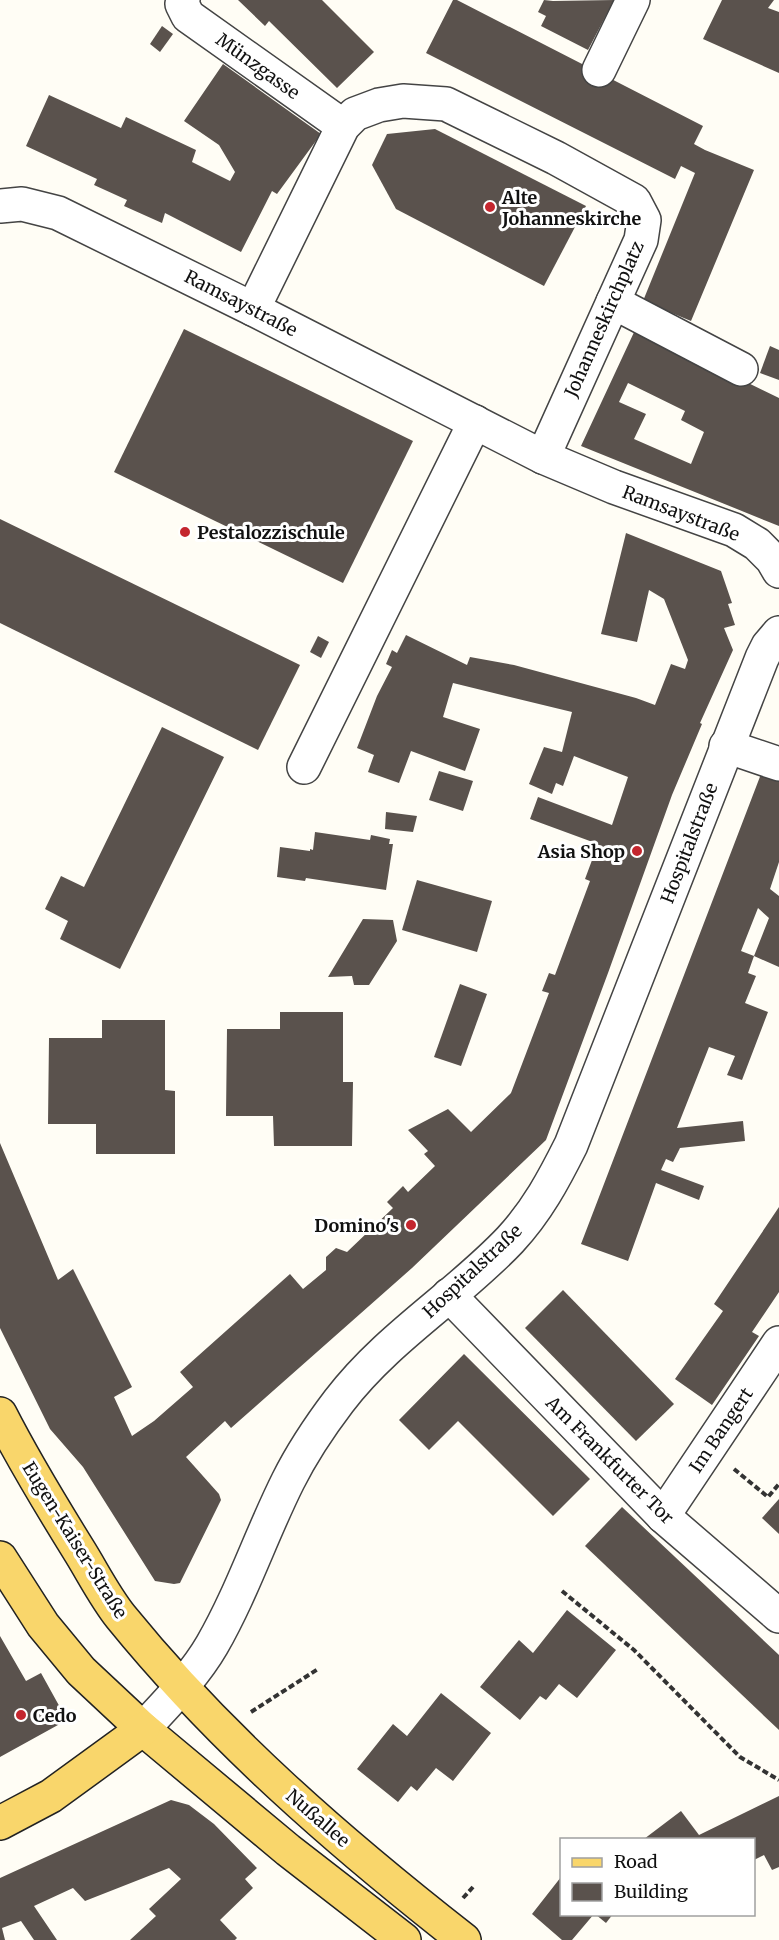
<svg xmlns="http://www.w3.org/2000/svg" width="779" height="1940" font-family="Merriweather,serif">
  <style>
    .building { fill: #5a524d; fill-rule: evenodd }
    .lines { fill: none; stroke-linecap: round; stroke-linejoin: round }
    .minor-casing { stroke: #444; stroke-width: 36 }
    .major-casing { stroke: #222; stroke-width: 36 }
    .path { stroke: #333; stroke-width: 4; stroke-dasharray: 6 3; stroke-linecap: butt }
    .minor { stroke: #fff; stroke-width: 33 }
    .major { stroke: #f9d66b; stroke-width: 33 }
    .poi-dot { fill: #c4262e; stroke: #fff; stroke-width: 2 }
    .labels { text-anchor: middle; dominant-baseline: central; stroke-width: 6; stroke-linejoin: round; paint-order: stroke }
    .street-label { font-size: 18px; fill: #111; stroke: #fff }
    .poi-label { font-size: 18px; font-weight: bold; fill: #111; stroke: #fff; text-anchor: start }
  </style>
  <rect width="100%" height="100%" fill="#fffdf5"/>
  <g class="building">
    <path d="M 238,0 L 322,0 L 374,52 L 337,88 L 269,21 L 265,26 Z"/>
    <path d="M 453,0 L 457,0 L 703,126 L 694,144 L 705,150 L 754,170 L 691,321 L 643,301 L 695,173 L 681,166 L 675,179 L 426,53 Z"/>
    <path d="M 544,0 L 553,1 L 614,0 L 588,50 L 541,26 L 546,16 L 538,12 Z"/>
    <path d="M 722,0 L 774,0 L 768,8 L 779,12 L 779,73 L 703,39 Z"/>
    <path d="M 162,26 L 173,34 L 160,52 L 150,44 Z"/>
    <path d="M 223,64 L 321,134 L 277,194 L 272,191 L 241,252 L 165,213 L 162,223 L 124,206 L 127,200 L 94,185 L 97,179 L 26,146 L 49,95 L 121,128 L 126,117 L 196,150 L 192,162 L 230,181 L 235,172 L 219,145 L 184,121 Z"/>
    <path d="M 435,129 L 586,206 L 544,286 L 396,209 L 372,165 L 387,134 Z"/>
    <path d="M 636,328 L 779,398 L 779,526 L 581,446 ZM 628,383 L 685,411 L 681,420 L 704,432 L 691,464 L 634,439 L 646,414 L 619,402 Z"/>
    <path d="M 184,329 L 413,441 L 343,583 L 114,472 Z"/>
    <path d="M 770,346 L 779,350 L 779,380 L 760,373 Z"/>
    <path d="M 0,519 L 300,665 L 258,750 L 0,623 Z"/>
    <path d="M 626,533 L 721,571 L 732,603 L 728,604 L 735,625 L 724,628 L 733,650 L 700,723 L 702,724 L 672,795 L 608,973 L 546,1140 L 412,1268 L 231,1428 L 225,1421 L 186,1457 L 219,1494 L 221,1500 L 180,1583 L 174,1584 L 155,1581 L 83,1467 L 50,1429 L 0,1328 L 0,1143 L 58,1280 L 73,1269 L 132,1387 L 114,1397 L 132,1436 L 154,1421 L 193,1387 L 180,1372 L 290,1274 L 303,1289 L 326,1270 L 326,1257 L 336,1248 L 347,1252 L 393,1208 L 387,1202 L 403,1186 L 408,1192 L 435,1166 L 424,1154 L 428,1151 L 408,1130 L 448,1109 L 471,1132 L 511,1093 L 549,993 L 542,991 L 549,973 L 555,975 L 590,881 L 585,879 L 598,844 L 530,819 L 538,797 L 612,825 L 628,777 L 574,756 L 563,786 L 556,783 L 552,794 L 529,784 L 544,747 L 562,752 L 572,712 L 453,683 L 443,717 L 480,729 L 465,771 L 411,751 L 399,783 L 368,772 L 374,755 L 357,748 L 377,696 L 392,667 L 386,664 L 392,650 L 397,653 L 406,635 L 467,665 L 470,657 L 514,665 L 636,698 L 655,705 L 671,664 L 685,669 L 688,660 L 664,599 L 649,590 L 637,642 L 601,634 Z"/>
    <path d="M 318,636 L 329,642 L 321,658 L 310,652 Z"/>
    <path d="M 162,727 L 224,757 L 120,969 L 60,939 L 68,921 L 45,909 L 61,876 L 84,887 Z"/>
    <path d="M 439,771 L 473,781 L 463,811 L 429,800 Z"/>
    <path d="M 761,774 L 779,781 L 779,862 L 770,889 L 779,896 L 779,967 L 754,956 L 748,973 L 756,976 L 745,1003 L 768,1012 L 742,1080 L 727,1075 L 735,1056 L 709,1047 L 677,1128 L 743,1121 L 745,1141 L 680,1148 L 673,1162 L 666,1159 L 661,1170 L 704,1186 L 699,1200 L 656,1183 L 628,1261 L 581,1244 ZM 758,908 L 769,918 L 754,956 L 741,951 Z"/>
    <path d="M 386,812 L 417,816 L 413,832 L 385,829 Z"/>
    <path d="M 315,832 L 370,840 L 371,835 L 390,839 L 389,844 L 393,844 L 386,890 L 306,878 L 305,881 L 277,877 L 280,847 L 310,851 L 310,849 L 313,850 Z"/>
    <path d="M 417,880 L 492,901 L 477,952 L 402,930 Z"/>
    <path d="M 363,919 L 393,920 L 397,941 L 369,985 L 354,985 L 352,976 L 328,977 Z"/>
    <path d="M 460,984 L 487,994 L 461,1066 L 434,1057 Z"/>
    <path d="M 280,1012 L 343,1012 L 343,1082 L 353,1082 L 352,1146 L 274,1146 L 273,1116 L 226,1116 L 227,1029 L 280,1029 Z"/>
    <path d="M 102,1020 L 165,1020 L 165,1090 L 175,1091 L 175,1154 L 96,1154 L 96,1124 L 48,1124 L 49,1038 L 102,1038 Z"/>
    <path d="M 779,1207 L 779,1292 L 752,1332 L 759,1336 L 712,1405 L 675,1379 L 723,1311 L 714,1304 Z"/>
    <path d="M 563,1290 L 674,1404 L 636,1441 L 525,1328 Z"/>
    <path d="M 464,1354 L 590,1479 L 553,1516 L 458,1421 L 429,1450 L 399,1420 Z"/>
    <path d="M 779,1499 L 779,1534 L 762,1518 Z"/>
    <path d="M 622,1507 L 779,1655 L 779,1730 L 585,1546 Z"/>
    <path d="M 567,1610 L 616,1650 L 577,1698 L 559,1684 L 546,1700 L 540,1696 L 520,1720 L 480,1687 L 519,1640 L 533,1653 Z"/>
    <path d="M 0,1636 L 26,1681 L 41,1673 L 67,1720 L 0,1757 Z"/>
    <path d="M 441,1693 L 491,1733 L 453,1781 L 436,1768 L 417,1791 L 411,1786 L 398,1802 L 357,1769 L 393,1724 L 407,1736 Z"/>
    <path d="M 779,1796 L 779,1867 L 772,1870 L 764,1855 L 754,1860 L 753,1839 L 644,1839 L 681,1811 L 699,1835 Z"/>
    <path d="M 171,1800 L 189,1805 L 214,1824 L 257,1868 L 245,1879 L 253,1888 L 220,1920 L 237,1938 L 235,1940 L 130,1940 L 156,1916 L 149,1909 L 181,1879 L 169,1868 L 85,1901 L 73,1888 L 34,1906 L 57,1940 L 34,1940 L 21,1921 L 2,1928 L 5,1940 L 0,1940 L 0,1878 Z"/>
    <path d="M 561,1877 L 561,1914 L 594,1914 L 572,1940 L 562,1940 L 532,1914 Z"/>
    <path d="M 595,1914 L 613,1914 L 606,1923 Z"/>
  </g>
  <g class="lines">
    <defs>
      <g id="minor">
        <path d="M 183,0 L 182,4 L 188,16 L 343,126"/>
        <path d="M 599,70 L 633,0"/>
        <path d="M 0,206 L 22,204 L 58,213 L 253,309 L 543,457 L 614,487 L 734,530 L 757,544 L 772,559 L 779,571"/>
        <path d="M 613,302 L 741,369"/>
        <path d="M 253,309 L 343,126 L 355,114 L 379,105 L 403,101 L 446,104 L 556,158 L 634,201 L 644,220 L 641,240 L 543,457"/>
        <path d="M 726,746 L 779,764"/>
        <path d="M 304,767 L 475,422"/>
        <path d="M 449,1295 L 663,1516 L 779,1616"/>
        <path d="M 663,1516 L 779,1343"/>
        <path d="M 143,1729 C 167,1703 194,1676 212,1645 C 242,1593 261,1535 288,1481 C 302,1453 320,1426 339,1401 C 388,1337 456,1297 510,1240 C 537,1211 554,1179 571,1145 L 762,658 L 768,646 L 779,633"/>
      </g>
      <g id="major">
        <path d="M 0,1414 C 24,1461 52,1507 80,1552 C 93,1573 105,1597 121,1617 C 220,1739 340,1843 464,1940"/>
        <path d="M 0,1558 L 43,1625 L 81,1671 L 143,1729 L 288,1850 L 404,1940"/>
        <path d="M 0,1823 L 51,1796 L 143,1729"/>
      </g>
    </defs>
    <use href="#minor" class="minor-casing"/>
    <use href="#major" class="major-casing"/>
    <g class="path">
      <path d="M 734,1469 L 768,1497 L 779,1484"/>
      <path d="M 562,1591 L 634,1650 L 740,1757 L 779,1780"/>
      <path d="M 251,1712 L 318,1669"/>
      <path d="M 463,1898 L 473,1887"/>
    </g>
    <use href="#minor" class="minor"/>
    <use href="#major" class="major"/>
  </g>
  <g class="poi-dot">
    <circle cx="490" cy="207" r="6"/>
    <circle cx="185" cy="532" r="6"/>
    <circle cx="637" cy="851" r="6"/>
    <circle cx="411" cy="1225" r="6"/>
    <circle cx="21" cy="1715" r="6"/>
  </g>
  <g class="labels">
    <g class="street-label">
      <text transform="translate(258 66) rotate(36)">Münzgasse</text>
      <text transform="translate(241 303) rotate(27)">Ramsaystraße</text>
      <text transform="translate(604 319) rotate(-66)">Johanneskirchplatz</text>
      <text transform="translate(681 513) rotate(21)">Ramsaystraße</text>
      <text transform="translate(689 843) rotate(-69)">Hospitalstraße</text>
      <text transform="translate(472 1271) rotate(-43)">Hospitalstraße</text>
      <text transform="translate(721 1430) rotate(-56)">Im Bangert</text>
      <text transform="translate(610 1460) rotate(45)">Am Frankfurter Tor</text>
      <text transform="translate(75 1540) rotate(58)">Eugen-Kaiser-Straße</text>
      <text transform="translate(318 1818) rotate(41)">Nußallee</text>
    </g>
    <g class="poi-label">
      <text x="502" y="197">Alte<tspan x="502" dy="21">Johanneskirche</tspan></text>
      <text x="197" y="532">Pestalozzischule</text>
      <text x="625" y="851" text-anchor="end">Asia Shop</text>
      <text x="399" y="1225" text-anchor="end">Domino's</text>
      <text x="33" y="1715">Cedo</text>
    </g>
  </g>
  <rect x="560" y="1838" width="195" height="78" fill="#ffffff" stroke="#a0a0a0" stroke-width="1.5"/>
  <rect x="572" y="1858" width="30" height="9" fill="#f9d66b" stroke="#a0a0a0" stroke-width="1.5"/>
  <text x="614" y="1868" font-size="18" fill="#111111">Road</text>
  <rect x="572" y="1883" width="30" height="18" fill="#5a524d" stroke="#a0a0a0" stroke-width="1.5"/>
  <text x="614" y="1898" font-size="18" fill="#111111">Building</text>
</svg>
